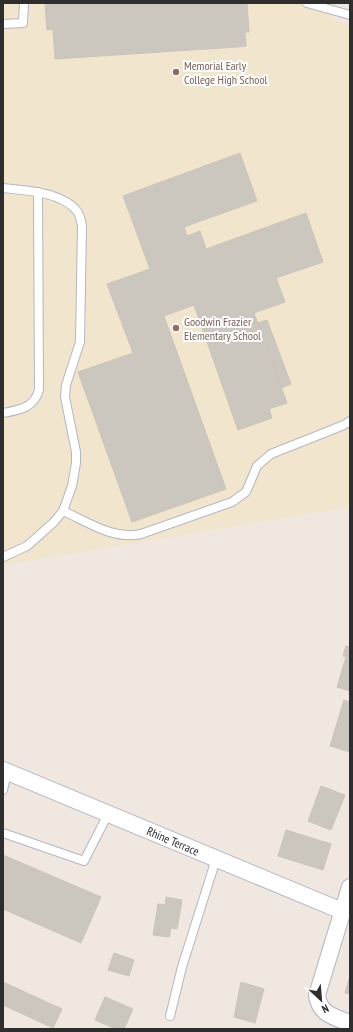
<svg xmlns="http://www.w3.org/2000/svg" width="353" height="1032" font-family="'PT Sans Narrow',sans-serif">
  <style>
    .education { fill: #f2e5ce }
    .building { fill: #cbc6be; stroke: #ccc4b8 }
    .lines { fill: none; stroke-linecap: round; stroke-linejoin: round }
    .service-casing { stroke: #b3b7c2; stroke-width: 10 }
    .minor-casing { stroke: #b3b7c2; stroke-width: 18 }
    .service { stroke: #fff; stroke-width: 8 }
    .minor { stroke: #fff; stroke-width: 16 }
    .education-dot { fill: #8d6e63; stroke: #fff; stroke-width: 1.5 }
    .labels { text-anchor: middle; dominant-baseline: central; stroke-width: 4; stroke-linejoin: round; paint-order: stroke }
    .education-label { font-size: 12px; fill: #785e54; stroke: #fff; text-anchor: start }
    .street-label { font-size: 12px; fill: #2e2e2e; stroke: #fff }
  </style>
  <rect width="100%" height="100%" fill="#f0e8e0"/>
  <path class="education" d="M 3,3 L 337,3 L 332,19 L 350,25 L 350,507 L 3,565 Z"/>
  <g class="building">
    <path d="M 45,3 L 247,3 L 249,32 L 245,32 L 246,46 L 237,47 L 55,59 L 53,29 L 47,30 Z"/>
    <path d="M 240,153 L 257,201 L 184,227 L 187,236 L 200,231 L 206,249 L 306,213 L 323,262 L 276,278 L 285,302 L 254,313 L 287,403 L 269,409 L 272,418 L 238,430 L 194,305 L 164,316 L 226,489 L 132,522 L 78,372 L 133,353 L 107,284 L 150,269 L 123,196 Z"/>
    <path d="M 267,320 L 291,384 L 281,388 L 258,323 Z"/>
    <path d="M 346,646 L 350,647 L 350,691 L 337,687 L 346,657 L 343,656 Z"/>
    <path d="M 344,700 L 350,702 L 350,752 L 330,746 Z"/>
    <path d="M 321,786 L 345,795 L 331,830 L 308,821 Z"/>
    <path d="M 286,830 L 331,844 L 323,870 L 278,856 Z"/>
    <path d="M 3,855 L 101,897 L 81,943 L 3,909 Z"/>
    <path d="M 166,897 L 182,900 L 177,929 L 171,928 L 169,937 L 153,935 L 158,904 L 165,905 Z"/>
    <path d="M 114,953 L 134,960 L 129,976 L 108,970 Z"/>
    <path d="M 350,976 L 350,994 L 345,993 Z"/>
    <path d="M 3,982 L 62,1009 L 53,1028 L 3,1005 Z"/>
    <path d="M 241,982 L 264,989 L 255,1023 L 234,1017 Z"/>
    <path d="M 105,997 L 133,1009 L 124,1029 L 116,1029 L 95,1020 Z"/>
  </g>
  <g class="lines">
    <defs>
      <g id="service">
        <path d="M 307,3 L 350,15"/>
        <path d="M 3,24 L 23,23 L 24,3"/>
        <path d="M 3,188 C 25,190 62,192 77,211 C 80,215 81,221 82,226 L 80,342 L 66,385 L 65,397 L 76,452 L 76,463 L 72,486 L 63,511 L 54,522 L 27,546 L 3,557"/>
        <path d="M 3,413 C 19,410 34,408 39,390 L 38,192"/>
        <path d="M 63,511 C 88,522 113,540 141,534 L 232,502 L 246,492 L 257,466 L 271,454 L 344,425 L 350,421"/>
        <path d="M 3,790 L 7,772"/>
        <path d="M 3,833 L 84,861 L 108,814"/>
        <path d="M 170,1016 L 182,967 L 216,859"/>
      </g>
      <g id="minor">
        <path d="M 3,770 L 342,911"/>
        <path d="M 350,887 L 317,995 C 319,1014 334,1017 350,1023"/>
      </g>
    </defs>
    <use href="#service" class="service-casing"/>
    <use href="#minor" class="minor-casing"/>
    <use href="#service" class="service"/>
    <use href="#minor" class="minor"/>
  </g>
  <g class="education-dot">
    <circle cx="176" cy="72" r="4"/>
    <circle cx="176" cy="328" r="4"/>
  </g>
  <g class="labels">
    <g class="education-label">
      <text x="184" y="65">Memorial Early<tspan x="184" dy="14">College High School</tspan></text>
      <text x="184" y="321">Goodwin Frazier<tspan x="184" dy="14">Elementary School</tspan></text>
    </g>
    <g class="street-label">
      <text transform="translate(173 841) rotate(23)">Rhine Terrace</text>
    </g>
  </g>
  <rect width="353" height="1032" fill="none" stroke="#2e2e2e" stroke-width="8"/>
  <g transform="translate(321 1000) rotate(154)" stroke="#ffffff" stroke-width="3" paint-order="stroke">
  <path d="M0-3L7 15L0 10L-7 15Z" fill="#2e2e2e"/>
  <text y="-6" font-size="11" font-weight="bold" text-anchor="middle" fill="#2e2e2e">N</text>
  </g>
</svg>
